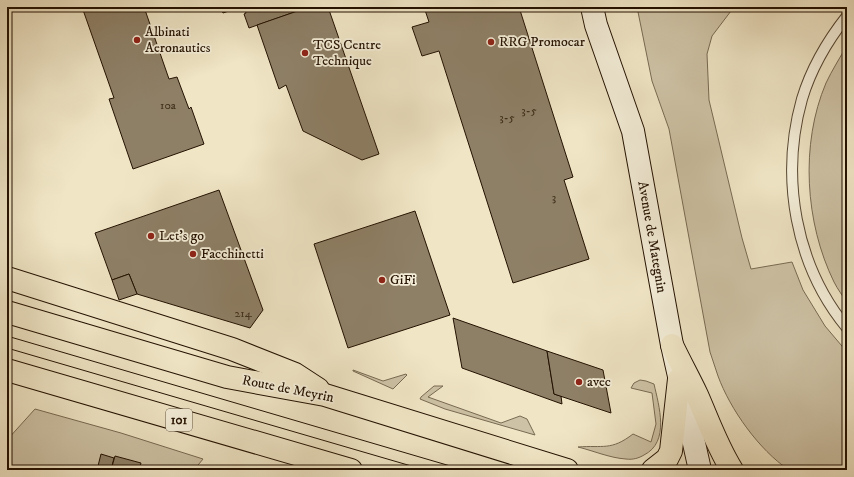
<svg xmlns="http://www.w3.org/2000/svg" width="854" height="477" font-family="'IM FELL DW Pica',serif">
  <style>
    .green { fill: #cdc2a5; stroke: #786a53 }
    .building { fill: #8e8067; stroke: #231101 }
    .lines { fill: none; stroke-linecap: round; stroke-linejoin: round }
    .service-casing { stroke: #564632; stroke-width: 12 }
    .secondary-casing { stroke: #231101; stroke-width: 24 }
    .primary-casing { stroke: #231101; stroke-width: 24 }
    .service { stroke: #f5efda; stroke-width: 10 }
    .secondary { stroke: #f5efda; stroke-width: 22 }
    .primary { stroke: #f0e6c6; stroke-width: 22 }
    .tram { stroke: #231101; stroke-width: 1 }
    .poi-dot { fill: #8f2418; stroke: #f5efda; stroke-width: 1.5 }
    .labels { text-anchor: middle; dominant-baseline: central; stroke-width: 3.5; stroke-linejoin: round; paint-order: stroke }
    .number-label { font-size: 12px; fill: #3e2d1a }
    .shield { fill: #f5efda; stroke: #625442; stroke-width: 1 }
    .shield-label { font-size: 13px; font-weight: bold; fill: #231101 }
    .poi-label { font-size: 14px; fill: #231101; stroke: #f5efda; text-anchor: start }
    .street-label { font-size: 14px; fill: #231101; stroke: #f5efda }
  </style>
  <rect width="100%" height="100%" fill="#f0e6c6"/>
  <filter id="stains"><feTurbulence type="fractalNoise" baseFrequency=".005" numOctaves="4"/><feColorMatrix values="0 0 0 0 .2 0 0 0 0 .09 0 0 0 0 .02 0 0 0 .5 -.17"/></filter>
  <radialGradient id="worn" r=".72"><stop offset=".6" stop-color="#630" stop-opacity="0"/><stop offset="1" stop-color="#630" stop-opacity=".3"/></radialGradient>
  <g class="green">
    <path d="M 637,7 L 734,7 L 712,36 L 707,54 L 709,100 L 742,238 L 751,269 L 792,262 L 803,290 L 825,326 L 847,352 L 847,470 L 789,470 C 759,450 730,409 718,376 C 715,368 713,360 710,352 L 669,129 L 652,81 Z"/>
    <path d="M 847,45 L 847,303 C 843,296 838,290 834,282 C 805,223 800,144 826,83 C 832,70 840,58 847,45 Z"/>
    <path d="M 353,370 L 383,381 L 406,374 L 407,375 L 393,389 L 353,371 Z"/>
    <path d="M 640,380 L 646,381 L 654,384 C 659,406 670,442 644,455 C 639,458 633,460 626,459 C 610,458 594,451 578,447 C 603,445 611,451 633,434 L 651,442 L 656,424 L 652,393 L 631,388 L 634,383 Z"/>
    <path d="M 434,386 L 443,386 L 428,397 L 501,423 L 520,416 L 527,419 L 535,435 L 445,409 L 420,399 L 421,397 Z"/>
    <path d="M 35,409 L 121,433 L 203,459 L 194,470 L 7,470 L 7,440 Z"/>
  </g>
  <g class="building">
    <path d="M 82,7 L 144,7 L 169,79 L 177,77 L 189,109 L 191,107 L 204,144 L 133,169 L 109,99 L 114,98 Z"/>
    <path d="M 220,7 L 240,7 L 223,13 Z"/>
    <path d="M 244,7 L 309,7 L 249,28 L 244,14 L 246,13 Z"/>
    <path d="M 309,7 L 328,7 L 379,154 L 362,160 L 303,131 L 286,85 L 279,89 L 257,25 Z"/>
    <path d="M 424,7 L 519,7 L 573,177 L 564,180 L 589,259 L 513,283 L 439,51 L 422,56 L 412,27 L 429,22 Z"/>
    <path d="M 219,190 L 263,310 L 250,328 L 137,294 L 129,274 L 112,280 L 95,233 Z"/>
    <path d="M 415,211 L 450,315 L 348,348 L 314,244 Z"/>
    <path d="M 129,274 L 137,294 L 119,300 L 112,280 Z"/>
    <path d="M 453,318 L 547,351 L 554,394 L 561,396 L 562,404 L 462,368 Z"/>
    <path d="M 547,351 L 603,370 L 611,413 L 554,394 Z"/>
    <path d="M 101,454 L 114,458 L 111,470 L 97,470 Z"/>
    <path d="M 115,456 L 141,463 L 139,470 L 111,470 Z"/>
  </g>
  <g class="lines">
    <defs>
      <path id="service" d="M 847,16 C 828,40 811,69 802,99 C 780,177 795,265 847,328"/>
      <path id="secondary" d="M 592,7 L 596,25 L 633,131 L 672,345 L 700,470"/>
      <g id="primary">
        <path d="M 7,278 L 232,349 L 295,374 L 318,389"/>
        <path d="M 7,312 L 227,377 L 325,395 L 567,470"/>
        <path d="M 672,345 C 680,362 689,378 697,395 C 708,420 717,446 732,470"/>
        <path d="M 7,370 L 351,470"/>
        <path d="M 653,470 L 667,459 L 671,451 L 679,379"/>
      </g>
    </defs>
    <use href="#service" class="service-casing"/>
    <use href="#secondary" class="secondary-casing"/>
    <use href="#primary" class="primary-casing"/>
    <use href="#service" class="service"/>
    <use href="#secondary" class="secondary"/>
    <use href="#primary" class="primary"/>
    <g class="tram">
      <path d="M 7,336 L 464,470"/>
      <path d="M 7,348 L 425,470"/>
    </g>
  </g>
  <g class="poi-dot">
    <circle cx="137" cy="40" r="4"/>
    <circle cx="491" cy="42" r="4"/>
    <circle cx="305" cy="53" r="4"/>
    <circle cx="151" cy="236" r="4"/>
    <circle cx="193" cy="254" r="4"/>
    <circle cx="382" cy="280" r="4"/>
    <circle cx="579" cy="382" r="4"/>
  </g>
  <g class="labels">
    <g class="number-label">
      <text x="168" y="105">10a</text>
      <text x="529" y="110">3-5</text>
      <text x="507" y="117">3-5</text>
      <text x="554" y="197">3</text>
      <text x="243" y="313">214</text>
    </g>
    <rect class="shield" x="166" y="409" width="26" height="22" rx="3"/>
    <g class="shield-label">
      <text x="179" y="420">101</text>
    </g>
    <g class="poi-label">
      <text x="145" y="32">Albinati<tspan x="145" dy="16">Aeronautics</tspan></text>
      <text x="499" y="42">RRG Promocar</text>
      <text x="313" y="45">TCS Centre<tspan x="313" dy="16">Technique</tspan></text>
      <text x="159" y="236">Let's go</text>
      <text x="201" y="254">Facchinetti</text>
      <text x="390" y="280">GiFi</text>
      <text x="587" y="382">avec</text>
    </g>
    <g class="street-label">
      <text transform="translate(652 237) rotate(80)">Avenue de Mategnin</text>
      <text transform="translate(288 389) rotate(11)">Route de Meyrin</text>
    </g>
  </g>
  <rect width="854" height="477" fill="none" stroke="#f0e6c6" stroke-width="24"/>
  <rect x="8" y="8" width="838" height="461" fill="none" stroke="#231101" stroke-width="2"/>
  <rect x="12" y="12" width="830" height="453" fill="none" stroke="#231101"/>
  <rect width="100%" height="100%" filter="url(#stains)"/>
  <rect width="100%" height="100%" fill="url(#worn)"/>
</svg>
